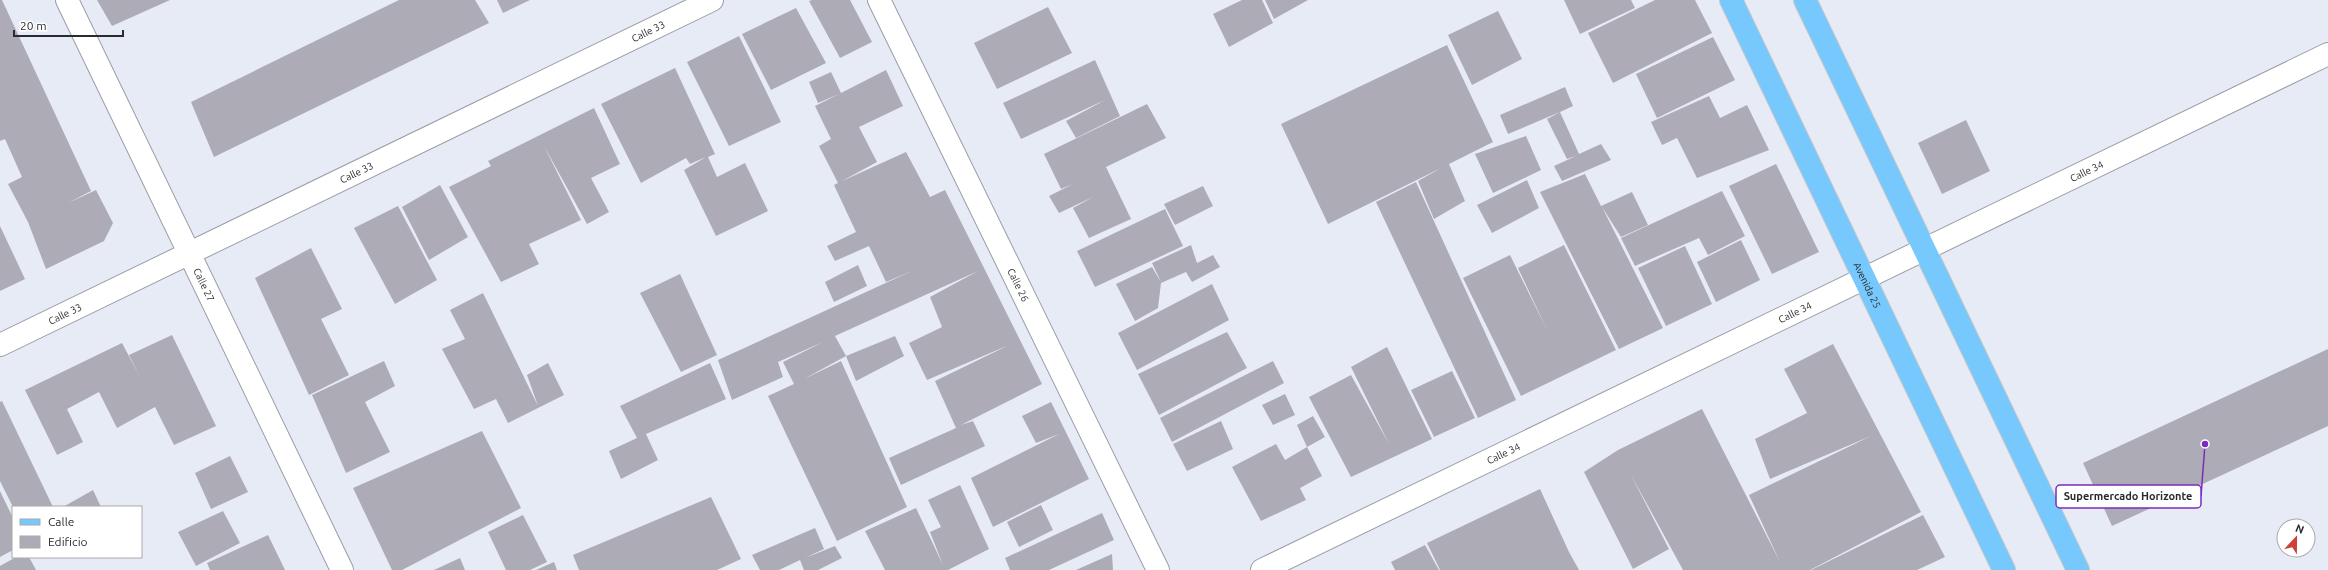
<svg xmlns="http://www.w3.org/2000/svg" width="2328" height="570" font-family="Ubuntu,sans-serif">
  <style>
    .building { fill: #adacb6 }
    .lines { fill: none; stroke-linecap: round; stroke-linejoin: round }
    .minor-casing { stroke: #9a9da6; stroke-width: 24 }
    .major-casing { stroke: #c8c8c9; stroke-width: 24 }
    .minor { stroke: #fff; stroke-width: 22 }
    .major { stroke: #77c8fd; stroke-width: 22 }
    .labels { text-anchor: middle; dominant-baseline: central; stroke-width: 3; stroke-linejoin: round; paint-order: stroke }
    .street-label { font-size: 10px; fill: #2a2b2f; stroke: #fff }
    .leader { fill: none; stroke: #7b2cbf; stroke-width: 1.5 }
    .callout-dot { fill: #7b2cbf; stroke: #fff; stroke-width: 1.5 }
    .callout { fill: #fff; stroke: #7b2cbf; stroke-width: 1.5 }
    .callout-label { font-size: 11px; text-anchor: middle; font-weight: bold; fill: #2a2b2f }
  </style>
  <rect width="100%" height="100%" fill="#e7ebf5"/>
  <g class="building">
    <path d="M 0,0 L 2,0 L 91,191 L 68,203 L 96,190 L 113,223 L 104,241 L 46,269 L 28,222 L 8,184 L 22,177 L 5,139 L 0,141 Z"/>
    <path d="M 97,0 L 170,0 L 112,26 Z"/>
    <path d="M 399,0 L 475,0 L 489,23 L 214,157 L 191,102 Z"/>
    <path d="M 497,0 L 530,0 L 503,13 Z"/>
    <path d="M 812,0 L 850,0 L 872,42 L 840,58 L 809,1 Z"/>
    <path d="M 1242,0 L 1262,0 L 1273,23 L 1229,47 L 1213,14 Z"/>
    <path d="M 1265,0 L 1308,0 L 1274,19 Z"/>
    <path d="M 1564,0 L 1631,0 L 1635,8 L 1580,34 Z"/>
    <path d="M 1655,0 L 1695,0 L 1712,33 L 1613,83 L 1588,33 Z"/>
    <path d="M 1048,7 L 1072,53 L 997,89 L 974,43 Z"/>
    <path d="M 796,8 L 826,63 L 771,90 L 742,34 Z"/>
    <path d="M 1498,11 L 1522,59 L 1472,85 L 1448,35 Z"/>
    <path d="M 739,36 L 781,122 L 729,146 L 687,62 Z"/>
    <path d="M 1713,37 L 1735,80 L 1657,118 L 1636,74 Z"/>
    <path d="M 1447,45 L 1493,142 L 1449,164 L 1465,201 L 1434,219 L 1418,181 L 1441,168 L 1328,224 L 1281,124 Z"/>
    <path d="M 1095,60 L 1120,116 L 1076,138 L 1066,121 L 1105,100 L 1021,139 L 1003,103 Z"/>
    <path d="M 675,68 L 715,154 L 708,157 L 717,177 L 745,163 L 768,211 L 716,236 L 684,170 L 706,157 L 690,164 L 686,158 L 641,183 L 601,104 Z"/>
    <path d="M 886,70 L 903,106 L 859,127 L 877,162 L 842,181 L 906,152 L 930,197 L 945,190 L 1042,384 L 961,425 L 973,421 L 985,446 L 901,485 L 889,458 L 956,428 L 935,381 L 1009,345 L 927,380 L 909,343 L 942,327 L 930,297 L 978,271 L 835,336 L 846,356 L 804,379 L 841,361 L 907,507 L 837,541 L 768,396 L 794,384 L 783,362 L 823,342 L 778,362 L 783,377 L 732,400 L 718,360 L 914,270 L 886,282 L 869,246 L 835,261 L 827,246 L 856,232 L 834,185 L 838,183 L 819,146 L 831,139 L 815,106 L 839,94 L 818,103 L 809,82 L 831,72 L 841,93 Z"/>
    <path d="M 1565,87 L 1573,106 L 1560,112 L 1579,154 L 1601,144 L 1611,160 L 1562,181 L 1554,166 L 1576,156 L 1567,159 L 1547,119 L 1560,112 L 1508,134 L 1500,115 Z"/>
    <path d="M 1709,96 L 1720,118 L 1747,105 L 1769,150 L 1697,178 L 1677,138 L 1662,145 L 1651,122 Z"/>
    <path d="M 1147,104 L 1166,138 L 1106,167 L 1131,219 L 1089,238 L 1073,208 L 1093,197 L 1059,213 L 1049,196 L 1073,184 L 1061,189 L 1044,154 Z"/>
    <path d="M 594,108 L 620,164 L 591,178 L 609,212 L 587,224 L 544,146 L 581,220 L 529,244 L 539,264 L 501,282 L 449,187 L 491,166 L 488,161 Z"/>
    <path d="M 1966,120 L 1990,171 L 1942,194 L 1918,143 Z"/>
    <path d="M 1526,136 L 1541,170 L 1493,193 L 1475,154 Z"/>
    <path d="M 1776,164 L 1819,252 L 1772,274 L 1729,186 Z"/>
    <path d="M 1585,174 L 1601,206 L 1632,192 L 1648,225 L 1621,237 L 1602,207 L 1663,328 L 1619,349 L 1540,192 Z"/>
    <path d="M 1527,180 L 1539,208 L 1492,233 L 1477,205 Z"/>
    <path d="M 1416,182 L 1516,400 L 1478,418 L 1376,202 Z"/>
    <path d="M 440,185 L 468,237 L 429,260 L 402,207 Z"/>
    <path d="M 1203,186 L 1213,206 L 1175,225 L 1164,204 Z"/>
    <path d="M 1722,191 L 1745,236 L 1708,255 L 1699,238 L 1635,266 L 1621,238 Z"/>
    <path d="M 398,206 L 437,280 L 395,304 L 354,228 Z"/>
    <path d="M 1165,209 L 1183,246 L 1095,287 L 1077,251 Z"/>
    <path d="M 0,226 L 25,279 L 0,291 Z"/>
    <path d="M 1741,240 L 1760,280 L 1716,302 L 1697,262 Z"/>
    <path d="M 1191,245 L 1197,263 L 1213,255 L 1220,267 L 1192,282 L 1186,272 L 1161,283 L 1158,308 L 1135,321 L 1116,284 L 1152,267 L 1161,282 L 1152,263 Z"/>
    <path d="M 1564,245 L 1616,350 L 1521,396 L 1463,278 L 1510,255 L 1548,332 L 1518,268 Z"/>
    <path d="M 1685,246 L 1712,304 L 1666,326 L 1638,268 Z"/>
    <path d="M 311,248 L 342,309 L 321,319 L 349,375 L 309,395 L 255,278 Z"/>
    <path d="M 858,265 L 867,286 L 834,302 L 825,282 Z"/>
    <path d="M 680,274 L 717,355 L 681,372 L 640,293 Z"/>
    <path d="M 1212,284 L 1229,320 L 1137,370 L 1118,333 Z"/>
    <path d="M 483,293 L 538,406 L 527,375 L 548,363 L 564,395 L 508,423 L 496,399 L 474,409 L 442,349 L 465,339 L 450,310 Z"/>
    <path d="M 1227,332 L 1247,368 L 1159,415 L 1138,374 Z"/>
    <path d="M 172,335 L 216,426 L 174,445 L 155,407 L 117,428 L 99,392 L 67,409 L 83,442 L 57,455 L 25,390 L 122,343 L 140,377 L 129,355 Z"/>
    <path d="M 895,336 L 904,356 L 856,381 L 846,356 Z"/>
    <path d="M 1833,344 L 1921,512 L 1810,570 L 1683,570 L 1630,473 L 1669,549 L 1633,569 L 1584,472 L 1618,450 L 1702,409 L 1780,562 L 1749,495 L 1871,436 L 1770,479 L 1755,439 L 1807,413 L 1784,369 Z"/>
    <path d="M 1387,347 L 1432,439 L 1351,477 L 1309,397 L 1351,375 L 1389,444 L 1351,367 Z"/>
    <path d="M 2328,349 L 2328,426 L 2112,526 L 2083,463 Z"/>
    <path d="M 384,361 L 395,386 L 365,402 L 390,452 L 346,473 L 312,395 Z"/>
    <path d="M 1273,361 L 1284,383 L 1172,442 L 1160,418 Z"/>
    <path d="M 710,363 L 726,399 L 646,434 L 658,460 L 621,479 L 609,451 L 637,438 L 620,406 Z"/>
    <path d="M 1452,371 L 1475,418 L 1434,437 L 1411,390 Z"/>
    <path d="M 1285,394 L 1295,415 L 1273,425 L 1262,405 Z"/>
    <path d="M 2,401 L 53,507 L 13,507 L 0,481 L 0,402 Z"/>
    <path d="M 1051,402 L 1089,479 L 993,527 L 971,478 L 1059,434 L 1036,443 L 1022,416 Z"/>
    <path d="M 1313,416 L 1325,437 L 1307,447 L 1297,425 Z"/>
    <path d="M 1221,421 L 1233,449 L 1187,471 L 1173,444 Z"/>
    <path d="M 482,431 L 521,508 L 402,570 L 392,570 L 353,488 Z"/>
    <path d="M 1276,444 L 1285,460 L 1307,447 L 1322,476 L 1300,488 L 1306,500 L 1261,521 L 1232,467 Z"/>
    <path d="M 230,456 L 248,492 L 211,509 L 195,473 Z"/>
    <path d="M 960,485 L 989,549 L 948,570 L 885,570 L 865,531 L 916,508 L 943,565 L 930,532 L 941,527 L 928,500 Z"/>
    <path d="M 1540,489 L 1569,552 L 1579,570 L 1440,570 L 1427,543 Z"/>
    <path d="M 93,490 L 101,507 L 63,507 Z"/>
    <path d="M 0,491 L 13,518 L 13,550 L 0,557 Z"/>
    <path d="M 711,497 L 741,559 L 717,570 L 579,570 L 573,555 Z"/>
    <path d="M 1041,505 L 1053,530 L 1019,547 L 1007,522 Z"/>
    <path d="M 223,511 L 240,543 L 196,566 L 178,532 Z"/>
    <path d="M 1102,513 L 1114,540 L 1049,570 L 1010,570 L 1005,558 Z"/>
    <path d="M 523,515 L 547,562 L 530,570 L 506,570 L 488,532 Z"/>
    <path d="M 1923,515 L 1945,557 L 1917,570 L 1811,570 Z"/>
    <path d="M 815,528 L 824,549 L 805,558 L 835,546 L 842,558 L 818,570 L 804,570 L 800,560 L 779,570 L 760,570 L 752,555 Z"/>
    <path d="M 268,535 L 285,570 L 210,570 L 207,563 Z"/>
    <path d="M 1425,545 L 1439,570 L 1395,570 L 1391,562 Z"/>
    <path d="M 1112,554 L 1113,570 L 1076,570 Z"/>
    <path d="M 16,557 L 29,557 L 36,570 L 0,570 L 0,566 Z"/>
    <path d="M 460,558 L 465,570 L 434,570 Z"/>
    <path d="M 554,562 L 557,570 L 536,570 Z"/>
  </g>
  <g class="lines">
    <defs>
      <g id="minor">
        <path id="s1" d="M 67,0 L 342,570"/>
        <path id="s2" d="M 879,0 L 1158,570"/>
        <path id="s3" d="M 0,345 L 712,0"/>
        <path id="s4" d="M 1262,570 L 2328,54"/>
      </g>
      <g id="major">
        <path id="s5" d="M 1731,0 L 2004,570"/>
        <path d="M 1805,0 L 2078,570"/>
      </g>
    </defs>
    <use href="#minor" class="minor-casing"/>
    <use href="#major" class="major-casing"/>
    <use href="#minor" class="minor"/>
    <use href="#major" class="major"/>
  </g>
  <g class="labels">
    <g class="street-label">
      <text stroke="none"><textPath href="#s3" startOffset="720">Calle 33</textPath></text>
      <text stroke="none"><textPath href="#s4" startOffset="916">Calle 34</textPath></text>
      <text stroke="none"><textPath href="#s3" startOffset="396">Calle 33</textPath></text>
      <text stroke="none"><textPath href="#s1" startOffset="316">Calle 27</textPath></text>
      <text stroke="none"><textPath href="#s2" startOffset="317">Calle 26</textPath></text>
      <text stroke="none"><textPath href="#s5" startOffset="316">Avenida 25</textPath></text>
      <text stroke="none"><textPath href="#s4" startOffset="592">Calle 34</textPath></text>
      <text stroke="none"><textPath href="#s3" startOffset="72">Calle 33</textPath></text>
      <text stroke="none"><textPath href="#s4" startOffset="268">Calle 34</textPath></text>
    </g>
  </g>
  <path class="leader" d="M2205 444L2201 496"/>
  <circle class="callout-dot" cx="2205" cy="444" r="4"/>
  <rect class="callout" x="2056" y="485" width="145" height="23" rx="4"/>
  <g class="callout-label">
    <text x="2128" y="500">Supermercado Horizonte</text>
  </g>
  <rect x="12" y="506" width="130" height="52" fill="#ffffff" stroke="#aaaaac"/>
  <rect x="20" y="519" width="20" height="6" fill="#77c8fd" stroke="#aaaaac"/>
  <text x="48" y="526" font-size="12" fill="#2a2b2f">Calle</text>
  <rect x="20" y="536" width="20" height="12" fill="#adacb6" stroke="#aaaaac"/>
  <text x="48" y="546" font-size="12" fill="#2a2b2f">Edificio</text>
  <g transform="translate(2296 538) rotate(22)"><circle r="19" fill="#ffffff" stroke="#aaaaac"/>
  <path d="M0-3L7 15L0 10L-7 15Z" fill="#ce4038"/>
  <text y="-6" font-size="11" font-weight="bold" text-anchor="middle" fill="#2a2b2f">N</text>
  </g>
  <path d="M14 30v6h109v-6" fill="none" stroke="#2a2b2f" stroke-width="2"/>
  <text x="20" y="30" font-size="12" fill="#2a2b2f" stroke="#ffffff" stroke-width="3" paint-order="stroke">20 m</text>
</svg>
